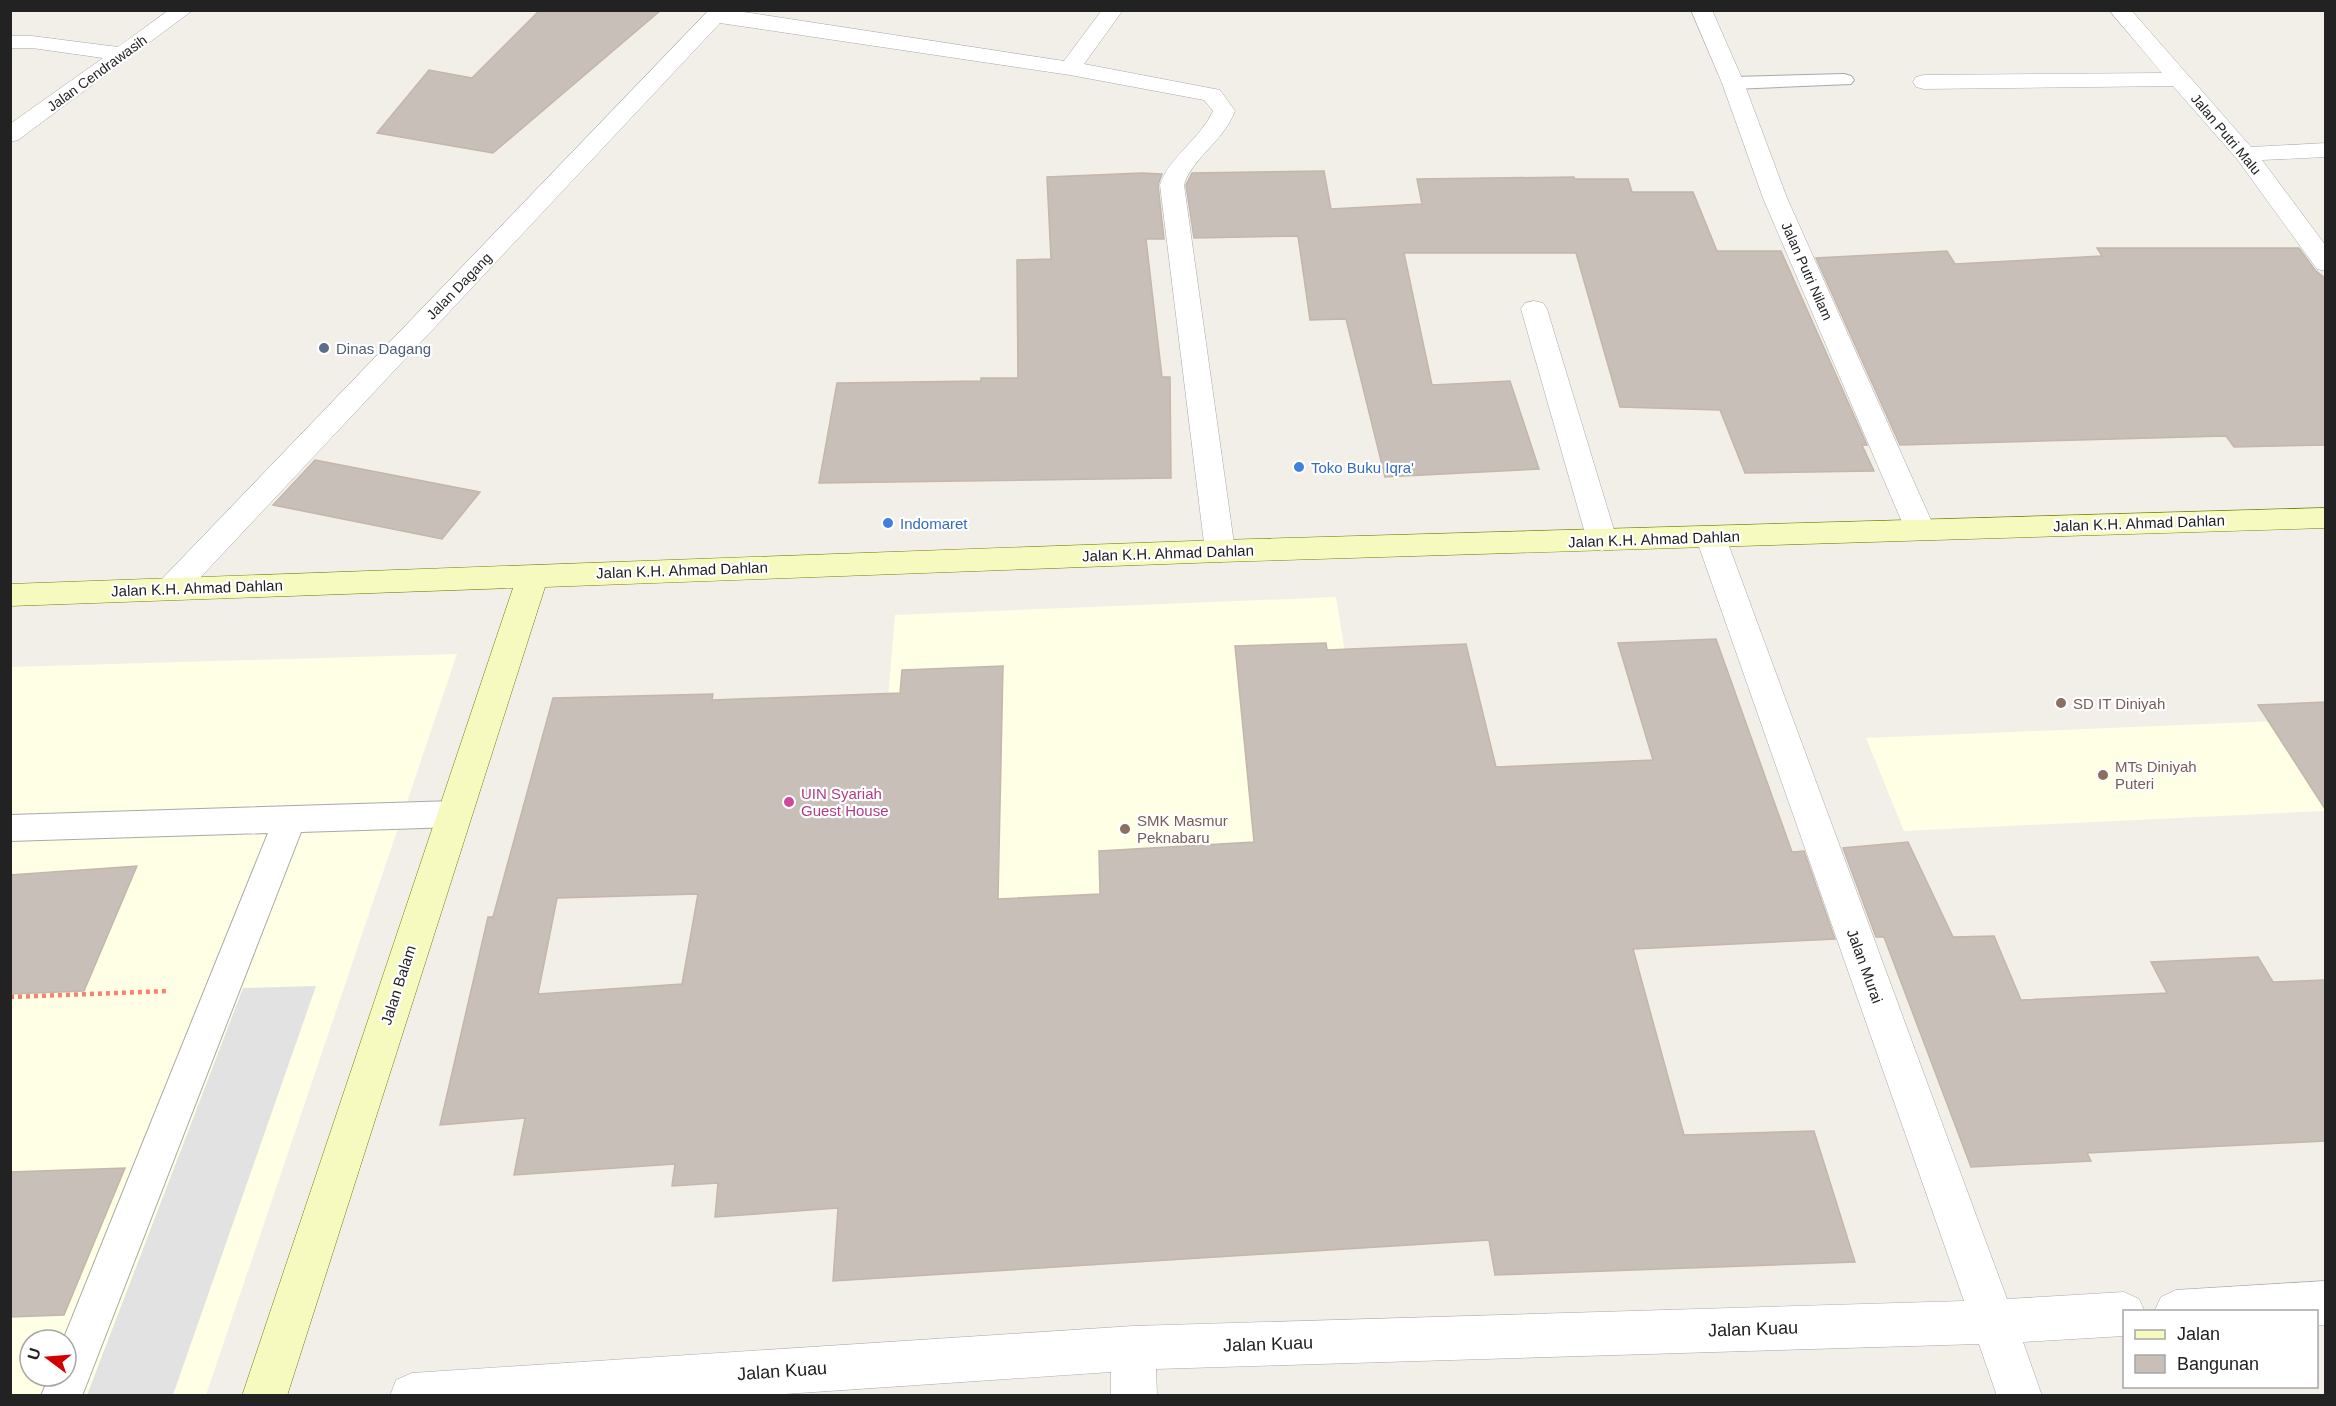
<svg xmlns="http://www.w3.org/2000/svg" width="2336" height="1406" font-family="Helvetica,sans-serif">
  <style>
    .education { fill: #ffffe5; fill-rule: evenodd }
    .parking { fill: #e2e2e2 }
    .building { fill: #c7bfb8; stroke: #c4b6ab; stroke-width: 1.5; fill-rule: evenodd }
    .lines { fill: none; stroke-linecap: round; stroke-linejoin: round }
    .lane-casing { stroke: #a9a9a9; stroke-width: 2 }
    .street-casing { stroke: #a9a9a9; stroke-width: 1 }
    .secondary-casing { stroke: #707d05; stroke-width: 1 }
    .path { stroke: #fa8072; stroke-width: 4.5; stroke-dasharray: 4 4; stroke-linecap: butt }
    .lane { fill: #fff; fill-rule: evenodd }
    .street { fill: #fff; fill-rule: evenodd }
    .secondary { fill: #f7fabf; fill-rule: evenodd }
    .service-dot { fill: #5c6f8a; stroke: #fff; stroke-width: 2 }
    .shop-dot { fill: #3f7fe0; stroke: #fff; stroke-width: 2 }
    .education-dot { fill: #8d6e63; stroke: #fff; stroke-width: 2 }
    .hotel-dot { fill: #d1479c; stroke: #fff; stroke-width: 2 }
    .labels { text-anchor: middle; dominant-baseline: central; stroke-width: 4.5; stroke-linejoin: round; paint-order: stroke }
    .far-street-label { font-size: 14px; fill: #222; stroke: #fff }
    .service-label { font-size: 15px; fill: #4e5e75; stroke: #fff; text-anchor: start }
    .shop-label { font-size: 15px; fill: #366cbe; stroke: #fff; text-anchor: start }
    .street-label { font-size: 15px; fill: #222; stroke: #fff }
    .education-label { font-size: 15px; fill: #785e54; stroke: #fff; text-anchor: start }
    .hotel-label { font-size: 15px; fill: #b23c85; stroke: #fff; text-anchor: start }
    .near-street-label { font-size: 18px; fill: #222; stroke: #fff }
  </style>
  <rect width="100%" height="100%" fill="#f2efe9"/>
  <g class="education">
    <path d="M 1336,597 L 1408,1043 L 857,1071 L 895,615 Z"/>
    <path d="M 457,654 L 206,1395 L 11,1395 L 10,667 ZM 30,1340 L 66,1340 L 66,1376 L 30,1376 Z"/>
    <path d="M 2325,719 L 2325,811 L 1904,831 L 1866,738 Z"/>
  </g>
  <path class="parking" d="M 316,986 L 173,1395 L 87,1395 L 243,988 Z"/>
  <g class="building">
    <path d="M 540,10 L 661,10 L 493,153 L 377,133 L 429,70 L 472,78 Z"/>
    <path d="M 1324,171 L 1331,209 L 1422,204 L 1417,179 L 1574,177 L 1575,179 L 1628,179 L 1632,192 L 1693,192 L 1717,251 L 1781,251 L 1867,445 L 1862,445 L 1874,471 L 1745,473 L 1720,410 L 1620,407 L 1576,253 L 1404,253 L 1432,385 L 1510,381 L 1539,469 L 1385,477 L 1346,319 L 1310,320 L 1298,236 L 1194,238 L 1186,185 L 1192,173 Z"/>
    <path d="M 1142,173 L 1162,174 L 1158,185 L 1164,239 L 1146,239 L 1162,377 L 1170,377 L 1171,478 L 819,483 L 837,383 L 981,381 L 981,378 L 1018,378 L 1017,260 L 1051,259 L 1047,177 Z"/>
    <path d="M 2097,248 L 2299,248 L 2315,270 L 2325,278 L 2325,445 L 2234,447 L 2226,436 L 1900,445 L 1816,258 L 1947,251 L 1955,264 L 2102,256 Z"/>
    <path d="M 315,460 L 480,492 L 442,539 L 273,505 Z"/>
    <path d="M 1716,639 L 1792,852 L 1804,851 L 1835,939 L 1633,949 L 1684,1135 L 1814,1131 L 1855,1262 L 1495,1275 L 1489,1240 L 833,1281 L 838,1208 L 715,1217 L 718,1183 L 672,1186 L 675,1164 L 514,1175 L 525,1118 L 440,1125 L 488,917 L 493,917 L 553,698 L 713,694 L 712,700 L 900,693 L 902,670 L 1003,666 L 998,899 L 1100,894 L 1099,851 L 1254,842 L 1235,646 L 1326,643 L 1327,650 L 1466,644 L 1496,767 L 1653,760 L 1618,643 ZM 698,894 L 682,984 L 538,994 L 557,898 Z"/>
    <path d="M 2325,702 L 2325,809 L 2258,705 Z"/>
    <path d="M 1908,842 L 1953,937 L 1994,936 L 2021,1000 L 2167,993 L 2151,962 L 2258,957 L 2273,982 L 2325,980 L 2325,1141 L 2087,1153 L 2091,1161 L 1971,1167 L 1884,937 L 1876,937 L 1843,848 Z"/>
    <path d="M 137,866 L 84,991 L 10,994 L 10,875 Z"/>
    <path d="M 125,1168 L 64,1315 L 10,1317 L 10,1172 Z"/>
  </g>
  <g class="lines">
    <defs>
      <g id="lane">
        <path d="M 1844,74 L 1851,76 L 1854,80 L 1851,84 L 1733,89 L 1726,87 L 1723,83 L 1726,79 L 1733,77 Z"/>
        <path d="M 454,801 L 465,805 L 470,814 L 465,823 L 454,827 L 301,832 L 82,1396 L 41,1396 L 49,1376 L 66,1376 L 66,1340 L 63,1340 L 268,833 L 10,841 L 10,815 Z"/>
      </g>
      <g id="street">
        <path d="M 169,10 L 193,10 L 18,140 L 10,142 L 10,124 L 103,58 L 32,48 L 10,48 L 10,36 L 32,36 L 118,47 Z"/>
        <path d="M 709,10 L 731,10 L 1064,61 L 1102,10 L 1123,10 L 1084,64 L 1220,90 L 1235,111 C 1223,142 1192,158 1184,185 L 1235,551 L 1231,559 L 1220,562 L 1209,559 L 1205,551 L 1160,185 C 1170,155 1200,140 1213,111 L 1204,100 L 1070,75 L 720,23 L 183,596 L 172,599 L 161,596 L 157,588 L 161,580 Z"/>
        <path d="M 1691,10 L 1712,10 L 1744,83 L 1787,198 L 1935,529 L 1931,536 L 1920,539 L 1909,536 L 1905,529 L 1763,198 L 1722,83 Z"/>
        <path d="M 2109,10 L 2131,10 L 2251,147 L 2326,143 L 2326,157 L 2262,160 L 2326,246 L 2326,271 L 2317,269 L 2237,159 L 2173,86 L 1924,89 L 1916,87 L 1913,82 L 1916,77 L 1924,75 L 2162,73 Z"/>
        <path d="M 1534,301 L 1543,303 L 1547,309 L 1617,540 L 1613,547 L 1602,551 L 1591,547 L 1587,540 L 1521,309 L 1525,303 Z"/>
        <path d="M 1711,527 L 1722,531 L 1726,538 L 2007,1299 L 2124,1292 L 2139,1299 L 2145,1312 L 2124,1312 L 2124,1336 L 2023,1342 L 2042,1396 L 1997,1396 L 1979,1344 L 1156,1369 L 1157,1396 L 1111,1396 L 1111,1372 L 755,1396 L 390,1396 L 396,1380 L 412,1373 L 1133,1326 L 1964,1301 L 1696,538 L 1700,531 Z"/>
        <path d="M 2326,1281 L 2326,1325 L 2316,1325 L 2316,1312 L 2154,1312 L 2161,1297 L 2176,1290 Z"/>
      </g>
      <path id="secondary" d="M 2326,508 L 2326,528 L 1220,562 L 545,587 L 287,1396 L 242,1396 L 513,588 L 10,606 L 10,584 L 1220,540 Z"/>
    </defs>
    <use href="#lane" class="lane-casing"/>
    <use href="#street" class="street-casing"/>
    <use href="#secondary" class="secondary-casing"/>
    <path class="path" d="M 10,997 L 169,991"/>
    <use href="#lane" class="lane"/>
    <use href="#street" class="street"/>
    <use href="#secondary" class="secondary"/>
  </g>
  <circle class="service-dot" cx="324" cy="348" r="6"/>
  <g class="shop-dot">
    <circle cx="1299" cy="467" r="6"/>
    <circle cx="888" cy="523" r="6"/>
  </g>
  <g class="education-dot">
    <circle cx="2061" cy="703" r="6"/>
    <circle cx="2103" cy="775" r="6"/>
    <circle cx="1125" cy="829" r="6"/>
  </g>
  <circle class="hotel-dot" cx="789" cy="802" r="6"/>
  <g class="labels">
    <g class="far-street-label">
      <text transform="translate(97 73) rotate(-36)">Jalan Cendrawasih</text>
      <text transform="translate(2226 134) rotate(50)">Jalan Putri Malu</text>
      <text transform="translate(1807 271) rotate(66)">Jalan Putri Nilam</text>
      <text transform="translate(459 286) rotate(-46)">Jalan Dagang</text>
    </g>
    <g class="service-label">
      <text x="336" y="348">Dinas Dagang</text>
    </g>
    <g class="shop-label">
      <text x="1311" y="467">Toko Buku Iqra'</text>
      <text x="900" y="523">Indomaret</text>
    </g>
    <g class="street-label">
      <text transform="translate(2139 523) rotate(-2)">Jalan K.H. Ahmad Dahlan</text>
      <text transform="translate(1654 539) rotate(-2)">Jalan K.H. Ahmad Dahlan</text>
      <text transform="translate(1168 553) rotate(-2)">Jalan K.H. Ahmad Dahlan</text>
      <text transform="translate(682 570) rotate(-2)">Jalan K.H. Ahmad Dahlan</text>
      <text transform="translate(197 588) rotate(-2)">Jalan K.H. Ahmad Dahlan</text>
      <text transform="translate(1865 966) rotate(70)">Jalan Murai</text>
      <text transform="translate(398 985) rotate(-72)">Jalan Balam</text>
    </g>
    <g class="education-label">
      <text x="2073" y="703">SD IT Diniyah</text>
      <text x="2115" y="766">MTs Diniyah<tspan x="2115" dy="17">Puteri</tspan></text>
      <text x="1137" y="820">SMK Masmur<tspan x="1137" dy="17">Peknabaru</tspan></text>
    </g>
    <g class="hotel-label">
      <text x="801" y="793">UIN Syariah<tspan x="801" dy="17">Guest House</tspan></text>
    </g>
    <g class="near-street-label">
      <text transform="translate(1753 1329) rotate(-2)">Jalan Kuau</text>
      <text transform="translate(1268 1344) rotate(-2)">Jalan Kuau</text>
      <text transform="translate(782 1371) rotate(-4)">Jalan Kuau</text>
    </g>
  </g>
  <rect width="2336" height="1406" fill="none" stroke="#222222" stroke-width="24"/>
  <rect x="2123" y="1310" width="195" height="78" fill="#ffffff" stroke="#a7a7a7" stroke-width="1.5"/>
  <rect x="2135" y="1330" width="30" height="9" fill="#f7fabf" stroke="#a7a7a7" stroke-width="1.5"/>
  <text x="2177" y="1340" font-size="18" fill="#222222">Jalan</text>
  <rect x="2135" y="1355" width="30" height="18" fill="#c7bfb8" stroke="#a7a7a7" stroke-width="1.5"/>
  <text x="2177" y="1370" font-size="18" fill="#222222">Bangunan</text>
  <g transform="translate(48 1358) rotate(286)"><circle r="28" fill="#ffffff" stroke="#a7a7a7" stroke-width="1.5"/>
  <path d="M0-4.5L10 22L0 15L-10 22Z" fill="#d40000"/>
  <text y="-9" font-size="16" font-weight="bold" text-anchor="middle" fill="#222222">U</text>
  </g>
</svg>
